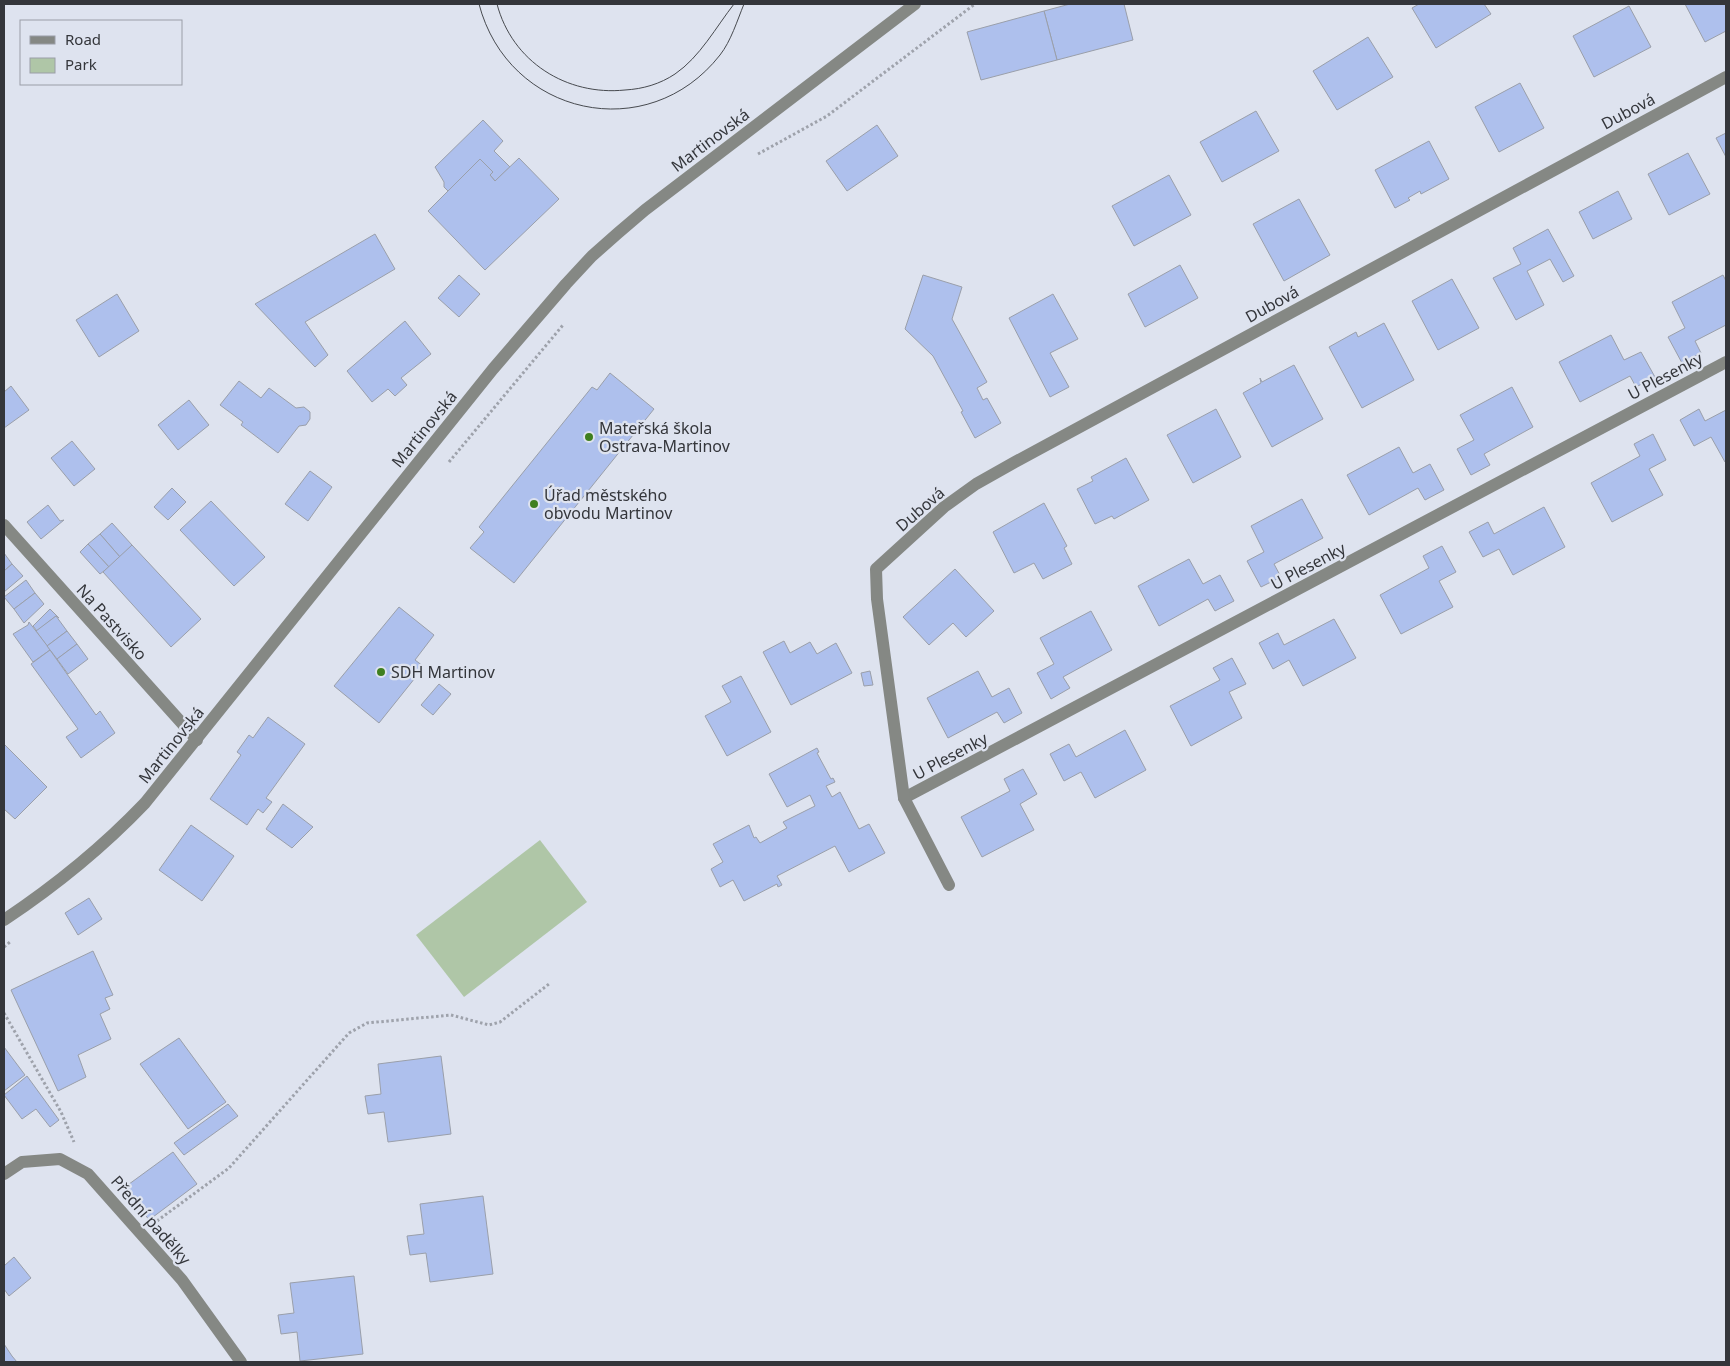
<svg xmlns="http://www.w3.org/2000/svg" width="1730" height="1366" font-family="'Noto Sans',sans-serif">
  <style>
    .green { fill: #afc6a7 }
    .building { fill: #aec0ed; stroke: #9a9faa }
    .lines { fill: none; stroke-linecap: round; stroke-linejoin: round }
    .path { stroke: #9ea2ab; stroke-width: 3; stroke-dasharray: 2.5 2.5; stroke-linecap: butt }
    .minor { stroke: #858884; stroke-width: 12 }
    .tram { stroke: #474a4f; stroke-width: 1 }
    .poi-dot { fill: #3f7f1f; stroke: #dee3ef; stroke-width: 2 }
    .labels { text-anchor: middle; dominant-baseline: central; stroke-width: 4.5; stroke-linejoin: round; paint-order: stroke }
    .street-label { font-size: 16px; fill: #34363b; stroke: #dee3ef }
    .poi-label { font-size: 16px; fill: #34363b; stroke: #dee3ef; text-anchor: start }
  </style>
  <rect width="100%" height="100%" fill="#dee3ef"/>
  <path class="green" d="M 540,840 L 587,902 L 464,997 L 416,935 Z"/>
  <g class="building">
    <path d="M 1070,4 L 1124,4 L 1133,40 L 1057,60 L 1044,11 Z"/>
    <path d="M 1419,4 L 1484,4 L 1491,14 L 1436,48 L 1412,8 Z"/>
    <path d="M 1685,4 L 1726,4 L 1726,31 L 1705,42 Z"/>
    <path d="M 1629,6 L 1651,47 L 1594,77 L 1573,36 Z"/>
    <path d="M 1044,11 L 1057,60 L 981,80 L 967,32 Z"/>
    <path d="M 1368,37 L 1393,77 L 1337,110 L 1313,71 Z"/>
    <path d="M 1520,83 L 1544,128 L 1499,152 L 1475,107 Z"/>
    <path d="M 1256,111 L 1279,151 L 1222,182 L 1200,142 Z"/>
    <path d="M 483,120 L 503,141 L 494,151 L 510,167 L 495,181 L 490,175 L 493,172 L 480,159 L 448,191 L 444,187 L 444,182 L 435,167 Z"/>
    <path d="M 877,125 L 898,156 L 847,191 L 826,161 Z"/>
    <path d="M 1726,133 L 1726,157 L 1716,138 Z"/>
    <path d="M 1429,141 L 1449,179 L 1421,194 L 1420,191 L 1408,198 L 1410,200 L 1395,208 L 1375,170 Z"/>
    <path d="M 1688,153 L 1710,194 L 1669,215 L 1648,174 Z"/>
    <path d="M 519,158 L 559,199 L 485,270 L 428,211 L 480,159 L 493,172 L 490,175 L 495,181 Z"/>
    <path d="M 1169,175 L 1191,215 L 1134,246 L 1112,206 Z"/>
    <path d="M 1618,191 L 1632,219 L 1593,239 L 1579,212 Z"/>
    <path d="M 1299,199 L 1330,255 L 1284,281 L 1253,224 Z"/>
    <path d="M 1548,229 L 1574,276 L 1563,282 L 1550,259 L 1527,271 L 1544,305 L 1516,320 L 1493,278 L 1521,264 L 1513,248 Z"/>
    <path d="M 375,234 L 395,269 L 305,322 L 328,355 L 315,367 L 255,304 Z"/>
    <path d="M 1180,265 L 1198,298 L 1145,327 L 1128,294 Z"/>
    <path d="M 459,275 L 480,294 L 459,317 L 438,298 Z"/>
    <path d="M 923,275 L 962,287 L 952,319 L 987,382 L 977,388 L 983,400 L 987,398 L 1001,423 L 975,438 L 961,412 L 963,411 L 933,356 L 905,329 Z"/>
    <path d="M 1723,275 L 1726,281 L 1726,325 L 1695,341 L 1701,353 L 1682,363 L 1668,337 L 1685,328 L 1672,302 Z"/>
    <path d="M 1452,279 L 1479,328 L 1438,350 L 1412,301 Z"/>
    <path d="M 117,294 L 139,331 L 99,357 L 76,320 Z"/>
    <path d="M 1053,294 L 1078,339 L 1050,353 L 1069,387 L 1050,397 L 1009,318 Z"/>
    <path d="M 405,321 L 431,354 L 401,378 L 407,385 L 395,396 L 388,389 L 372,402 L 347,371 Z"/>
    <path d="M 1384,323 L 1414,380 L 1362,408 L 1329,347 L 1356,332 L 1358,337 Z"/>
    <path d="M 1611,335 L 1624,360 L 1641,352 L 1655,377 L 1636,387 L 1630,376 L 1580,402 L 1559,362 Z"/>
    <path d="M 1294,365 L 1323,419 L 1272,447 L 1243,393 L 1261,383 L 1260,378 L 1262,382 Z"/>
    <path d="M 610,373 L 654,409 L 514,583 L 470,548 L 484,532 L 479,527 L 592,387 L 597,390 Z"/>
    <path d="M 239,381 L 261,398 L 269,388 L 296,408 L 304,407 L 310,412 L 310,419 L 306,425 L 299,426 L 278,453 L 241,425 L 243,422 L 220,405 Z"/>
    <path d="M 11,386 L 29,410 L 4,428 L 4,392 Z"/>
    <path d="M 1512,387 L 1533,427 L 1484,454 L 1490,465 L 1471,475 L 1457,449 L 1474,440 L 1460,415 Z"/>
    <path d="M 189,400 L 209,425 L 178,450 L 158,425 Z"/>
    <path d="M 1216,409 L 1241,457 L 1193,483 L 1167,435 Z"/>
    <path d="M 1699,409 L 1705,421 L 1726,410 L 1726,461 L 1725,462 L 1711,437 L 1694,446 L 1680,420 Z"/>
    <path d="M 1653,434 L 1666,460 L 1649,469 L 1663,495 L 1612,522 L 1591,483 L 1640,456 L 1634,444 Z"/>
    <path d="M 72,441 L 95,469 L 74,486 L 51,458 Z"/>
    <path d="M 1399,447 L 1413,473 L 1430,464 L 1444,490 L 1425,500 L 1418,488 L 1369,515 L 1347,475 Z"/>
    <path d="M 1126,458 L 1149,500 L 1114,519 L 1112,516 L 1095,524 L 1077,489 L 1093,481 L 1091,477 Z"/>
    <path d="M 310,471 L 332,487 L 308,521 L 285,504 Z"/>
    <path d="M 172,488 L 186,502 L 168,520 L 154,507 Z"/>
    <path d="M 1302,499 L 1323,538 L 1274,564 L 1281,577 L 1261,587 L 1247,561 L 1264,552 L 1251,526 Z"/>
    <path d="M 211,501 L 265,557 L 234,586 L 180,530 Z"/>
    <path d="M 1044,503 L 1067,546 L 1064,548 L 1072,564 L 1043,579 L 1034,563 L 1014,573 L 993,532 Z"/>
    <path d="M 48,505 L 60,521 L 64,520 L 41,539 L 27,522 Z"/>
    <path d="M 1544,507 L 1565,547 L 1513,575 L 1499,549 L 1483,557 L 1469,532 L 1488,522 L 1494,534 Z"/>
    <path d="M 112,523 L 132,545 L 120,557 L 100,534 Z"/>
    <path d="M 100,534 L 120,557 L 109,567 L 88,544 Z"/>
    <path d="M 88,544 L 109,567 L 100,574 L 80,552 Z"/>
    <path d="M 132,545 L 201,619 L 171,647 L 103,572 Z"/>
    <path d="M 1442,546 L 1456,572 L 1439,581 L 1453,607 L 1401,634 L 1380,595 L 1429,568 L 1423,556 Z"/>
    <path d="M 4,553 L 12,564 L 4,571 Z"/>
    <path d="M 1189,559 L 1203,584 L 1220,575 L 1234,601 L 1215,611 L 1208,599 L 1159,626 L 1138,586 Z"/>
    <path d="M 12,564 L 23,576 L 4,592 L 4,571 Z"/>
    <path d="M 955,569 L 994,611 L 966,637 L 953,623 L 929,645 L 903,617 Z"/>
    <path d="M 26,580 L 35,593 L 14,609 L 4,597 Z"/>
    <path d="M 35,593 L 44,604 L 24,623 L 14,609 Z"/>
    <path d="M 399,607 L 434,635 L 415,660 L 423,666 L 414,677 L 415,678 L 379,723 L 334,686 Z"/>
    <path d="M 50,609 L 59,618 L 56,616 L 37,631 L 33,626 Z"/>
    <path d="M 1091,611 L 1112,650 L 1063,677 L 1070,688 L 1051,699 L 1037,673 L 1054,664 L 1040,638 Z"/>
    <path d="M 56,616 L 67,631 L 47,646 L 36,631 Z"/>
    <path d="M 1334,619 L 1356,658 L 1303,686 L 1289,660 L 1273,669 L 1259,643 L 1278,633 L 1284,645 Z"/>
    <path d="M 29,622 L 52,652 L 50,650 L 33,662 L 13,634 L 28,625 Z"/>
    <path d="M 67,631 L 77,644 L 57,659 L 47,646 Z"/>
    <path d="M 784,641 L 790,653 L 810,642 L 817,654 L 836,643 L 852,673 L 791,705 L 763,652 Z"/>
    <path d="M 77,644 L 88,659 L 68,674 L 57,659 Z"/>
    <path d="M 50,650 L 96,715 L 100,711 L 115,733 L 81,758 L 66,737 L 78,729 L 31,664 Z"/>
    <path d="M 1232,658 L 1246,684 L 1229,692 L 1242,718 L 1191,746 L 1170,706 L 1220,680 L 1213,668 Z"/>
    <path d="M 870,671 L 873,685 L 864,686 L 861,673 Z"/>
    <path d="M 978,671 L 992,697 L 1009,688 L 1022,713 L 1004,723 L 997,712 L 948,738 L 927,698 Z"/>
    <path d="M 741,676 L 771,732 L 727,756 L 705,716 L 731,702 L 722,686 Z"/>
    <path d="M 439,684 L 451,694 L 433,715 L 421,705 Z"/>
    <path d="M 268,717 L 305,744 L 266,798 L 272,802 L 263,813 L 258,809 L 247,825 L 210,799 L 241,755 L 237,752 L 249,735 L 253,738 Z"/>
    <path d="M 1125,730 L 1146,770 L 1095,798 L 1081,772 L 1064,781 L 1050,754 L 1069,744 L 1076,757 Z"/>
    <path d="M 4,744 L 47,787 L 15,819 L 4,809 Z"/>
    <path d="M 817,748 L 819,752 L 817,753 L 831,779 L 833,778 L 835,782 L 826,786 L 832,797 L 840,792 L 859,829 L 869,824 L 885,853 L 849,872 L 835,846 L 777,876 L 782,885 L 778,887 L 777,884 L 744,901 L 733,880 L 720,887 L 711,869 L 723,862 L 713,844 L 749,825 L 754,838 L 756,837 L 760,843 L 787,828 L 783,822 L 815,806 L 810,795 L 787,807 L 769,774 Z"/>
    <path d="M 1023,769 L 1037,794 L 1020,804 L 1034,830 L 982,857 L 961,817 L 1010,791 L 1004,779 Z"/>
    <path d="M 283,804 L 313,827 L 292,848 L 266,829 Z"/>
    <path d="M 191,825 L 234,856 L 202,901 L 159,870 Z"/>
    <path d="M 89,898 L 102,919 L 78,935 L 65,913 Z"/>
    <path d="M 93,951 L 113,995 L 105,998 L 110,1009 L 100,1014 L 111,1039 L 78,1055 L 86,1077 L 58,1091 L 11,990 Z"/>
    <path d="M 179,1038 L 226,1102 L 188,1129 L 140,1064 Z"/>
    <path d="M 4,1047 L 25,1075 L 4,1091 Z"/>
    <path d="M 441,1056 L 451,1134 L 388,1142 L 384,1112 L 368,1114 L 365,1096 L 381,1094 L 378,1064 Z"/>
    <path d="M 27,1076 L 59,1120 L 50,1127 L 36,1109 L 22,1119 L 4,1095 Z"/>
    <path d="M 228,1104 L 238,1116 L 184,1155 L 174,1143 Z"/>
    <path d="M 173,1152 L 197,1184 L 149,1220 L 125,1187 Z"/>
    <path d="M 483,1196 L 493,1274 L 430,1282 L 426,1253 L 410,1255 L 407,1236 L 424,1234 L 420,1204 Z"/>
    <path d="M 14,1257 L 31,1278 L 9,1296 L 4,1289 L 4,1266 Z"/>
    <path d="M 354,1276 L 363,1354 L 300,1361 L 297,1332 L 281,1334 L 278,1315 L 294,1313 L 290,1283 Z"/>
    <path d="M 4,1344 L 12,1356 L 17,1362 L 4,1362 Z"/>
  </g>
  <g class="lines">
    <g class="path">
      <path d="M 758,154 L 827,116 L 975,4"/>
      <path d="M 449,462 L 563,325"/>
      <path d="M 4,947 L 10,942"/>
      <path d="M 4,1013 L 61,1112 L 74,1142"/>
      <path d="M 157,1221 L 229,1168 L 349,1033 L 367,1023 L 451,1015 L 489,1025 L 500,1022 L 549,984"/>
    </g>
    <g class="minor">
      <path d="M 4,525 L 197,740"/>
      <path d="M 904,798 L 1726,362"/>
      <path d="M 949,885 L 904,798 L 877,599 L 876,569 L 944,507 L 976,484 L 1015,462 L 1726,77"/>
      <path d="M 4,920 C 55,886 103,847 145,803 L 493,369 L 566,284 L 592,256 L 618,233 L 645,210 L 915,4"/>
      <path d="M 4,1174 L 22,1162 L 60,1159 L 88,1174 L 182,1280 L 241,1362"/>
    </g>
    <g class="tram">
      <path d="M 479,4 C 508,116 648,147 720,55 C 731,41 737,21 744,4"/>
      <path d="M 497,4 C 512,62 567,96 625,90 C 643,89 660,84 675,74 C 700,57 716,27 734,4"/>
    </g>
  </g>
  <g class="poi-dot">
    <circle cx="589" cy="437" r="5"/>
    <circle cx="534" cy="504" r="5"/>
    <circle cx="381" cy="672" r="5"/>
  </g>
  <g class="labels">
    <g class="street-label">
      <text transform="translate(1628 111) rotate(-28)">Dubová</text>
      <text transform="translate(710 140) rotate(-37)">Martinovská</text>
      <text transform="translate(1272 304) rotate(-29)">Dubová</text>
      <text transform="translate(1665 376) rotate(-28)">U Plesenky</text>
      <text transform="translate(424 429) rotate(-51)">Martinovská</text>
      <text transform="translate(920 509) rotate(-41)">Dubová</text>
      <text transform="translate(1308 566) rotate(-28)">U Plesenky</text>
      <text transform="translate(112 622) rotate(48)">Na Pastvisko</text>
      <text transform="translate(171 745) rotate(-51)">Martinovská</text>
      <text transform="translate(950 756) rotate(-28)">U Plesenky</text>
      <text transform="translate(151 1220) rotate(49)">Přední padělky</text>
    </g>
    <g class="poi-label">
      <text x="599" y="428">Mateřská škola<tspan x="599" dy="18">Ostrava-Martinov</tspan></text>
      <text x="544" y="495">Úřad městského<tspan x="544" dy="18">obvodu Martinov</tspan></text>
      <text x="391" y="672">SDH Martinov</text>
    </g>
  </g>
  <rect width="1730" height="1366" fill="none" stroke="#34363b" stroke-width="10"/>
  <rect x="20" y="20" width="162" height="65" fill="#dee3ef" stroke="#9a9ea7"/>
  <rect x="30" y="36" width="25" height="8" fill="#858884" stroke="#9a9ea7"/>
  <text x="65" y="45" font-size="15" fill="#34363b">Road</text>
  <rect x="30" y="58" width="25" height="15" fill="#afc6a7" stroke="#9a9ea7"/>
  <text x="65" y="70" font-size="15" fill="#34363b">Park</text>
</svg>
